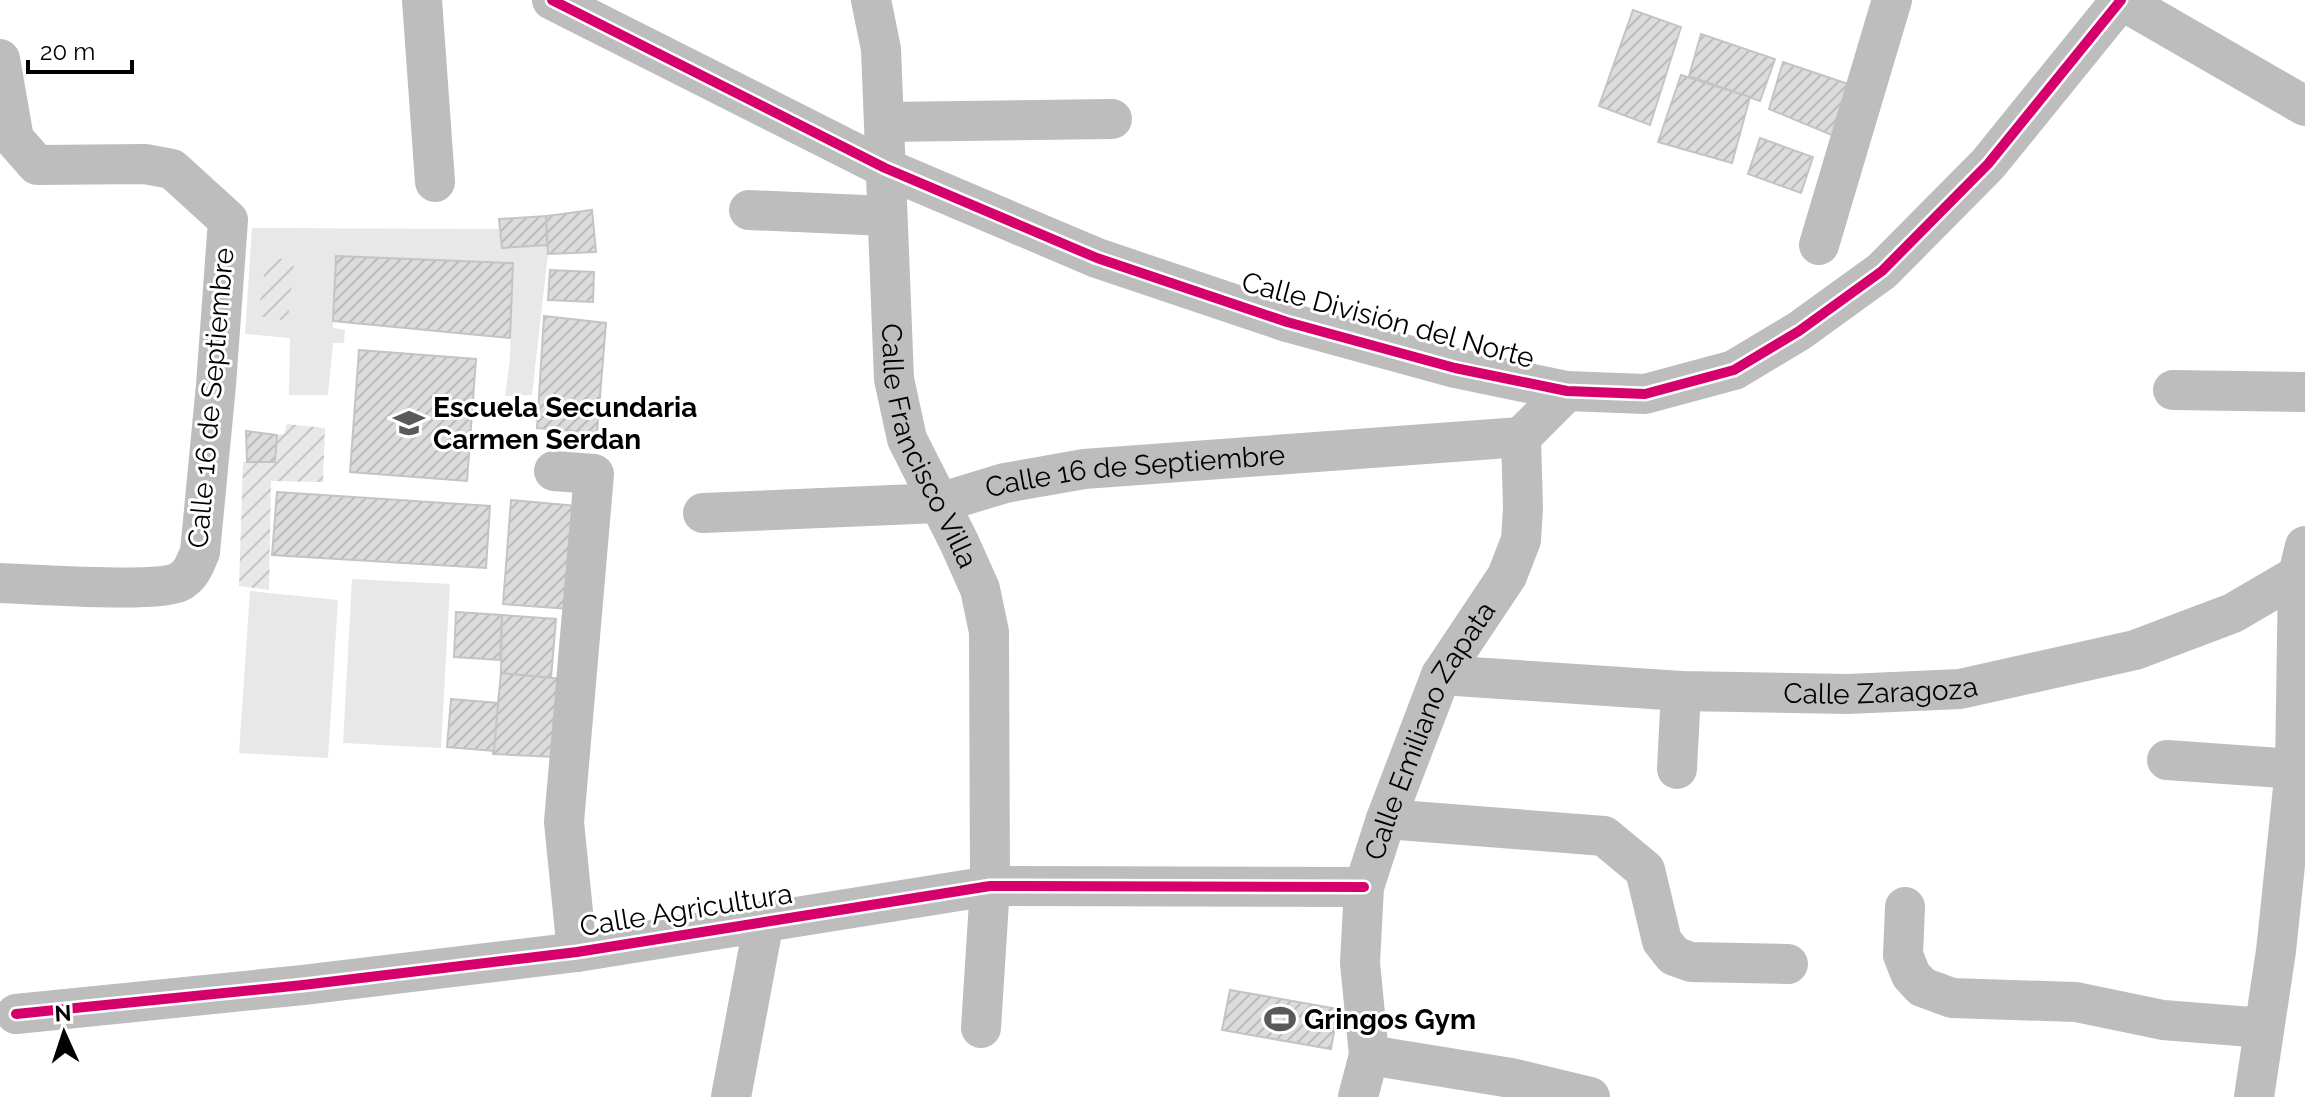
<svg xmlns="http://www.w3.org/2000/svg" width="2305" height="1097" font-family="Raleway,sans-serif">
  <style>
    .green { fill: #e8e8e8 }
    .garden { fill: url(#garden-furrows) }
    .building { fill: url(#building-hatch); stroke: #c4c4c4; stroke-width: 2 }
    .lines { fill: none; stroke-linecap: round; stroke-linejoin: round }
    .minor { stroke: #bdbdbd; stroke-width: 40 }
    .cycleway-casing { stroke: #fff; stroke-width: 15 }
    .cycleway { stroke: #d6006c; stroke-width: 10 }
    .labels { text-anchor: middle; dominant-baseline: central; stroke-width: 6; stroke-linejoin: round; paint-order: stroke }
    .street-label { font-size: 28px; fill: #000; stroke: #fff }
    .poi-label { font-size: 28px; font-weight: bold; fill: #000; stroke: #fff; text-anchor: start }
  </style>
  <defs>
    <pattern id="garden-furrows" width="10" height="10" patternUnits="userSpaceOnUse" patternTransform="scale(2)"><rect width="10" height="10" fill="#e8e8e8"/><path d="M-1 1l2-2M0 10L10 0M9 11l2-2" fill="none" stroke="#c5c5c5"/></pattern>
    <pattern id="building-hatch" width="6" height="6" patternUnits="userSpaceOnUse" patternTransform="scale(2)"><rect width="6" height="6" fill="#dcdcdc"/><path d="M-1 1l2-2M0 6l6-6M5 7l2-2" fill="none" stroke="#bbb"/></pattern>
  </defs>
  <rect width="100%" height="100%" fill="#fff"/>
  <g class="green">
    <path d="M 252,228 L 499,229 L 503,248 L 547,245 L 548,254 L 532,395 L 505,396 L 510,359 L 512,263 L 336,256 L 333,328 L 345,330 L 344,343 L 333,343 L 328,395 L 289,395 L 290,338 L 245,334 Z"/>
    <path d="M 352,579 L 450,584 L 441,748 L 343,743 Z"/>
    <path d="M 250,591 L 338,600 L 328,758 L 239,753 Z"/>
  </g>
  <g class="garden">
    <path d="M 267,256 L 294,261 L 288,321 L 258,316 Z"/>
    <path d="M 287,424 L 325,428 L 323,482 L 271,481 L 269,590 L 239,586 L 243,462 L 275,462 L 277,435 L 284,434 Z"/>
  </g>
  <g class="building">
    <path d="M 1633,10 L 1681,27 L 1650,125 L 1599,106 Z"/>
    <path d="M 1701,34 L 1775,59 L 1760,101 L 1689,76 Z"/>
    <path d="M 1783,62 L 1851,85 L 1834,136 L 1769,109 Z"/>
    <path d="M 1681,75 L 1750,97 L 1732,163 L 1658,142 Z"/>
    <path d="M 1760,138 L 1813,157 L 1801,193 L 1748,174 Z"/>
    <path d="M 592,210 L 596,252 L 548,254 L 546,216 Z"/>
    <path d="M 546,216 L 547,245 L 502,248 L 499,219 Z"/>
    <path d="M 336,256 L 513,263 L 510,338 L 333,321 Z"/>
    <path d="M 550,270 L 594,272 L 593,302 L 548,300 Z"/>
    <path d="M 544,316 L 606,323 L 597,433 L 537,428 Z"/>
    <path d="M 359,350 L 476,359 L 467,481 L 350,472 Z"/>
    <path d="M 246,431 L 277,435 L 275,462 L 247,462 Z"/>
    <path d="M 277,492 L 490,506 L 486,568 L 272,555 Z"/>
    <path d="M 511,500 L 577,506 L 569,609 L 503,604 Z"/>
    <path d="M 456,612 L 502,615 L 500,660 L 454,657 Z"/>
    <path d="M 502,615 L 556,619 L 551,678 L 501,673 Z"/>
    <path d="M 501,673 L 562,679 L 554,757 L 493,754 Z"/>
    <path d="M 451,699 L 498,703 L 494,751 L 447,747 Z"/>
    <path d="M 1230,990 L 1338,1009 L 1331,1049 L 1222,1030 Z"/>
  </g>
  <g class="lines">
    <g class="minor">
      <path d="M 422,0 L 435,182"/>
      <path d="M 552,0 L 885,168 L 1097,258 L 1287,322 L 1455,368 L 1567,391 L 1645,394 L 1734,370 L 1799,331 L 1882,271 L 1988,164 L 2121,0"/>
      <path id="s1" d="M 871,0 L 881,49 L 894,379 L 907,439 L 959,542 L 980,589 L 989,632 L 990,886 L 981,1028"/>
      <path d="M 2121,0 L 2305,106"/>
      <path d="M 0,59 L 14,139 L 37,165 L 145,164 L 172,169 L 228,220 L 216,385 L 200,552 C 195,564 191,576 179,582 C 158,593 32,584 0,583"/>
      <path d="M 885,122 L 1112,119"/>
      <path d="M 749,210 L 887,216"/>
      <path d="M 1819,245 L 1892,0"/>
      <path d="M 2173,390 L 2305,392"/>
      <path d="M 554,471 L 594,474 L 564,822 L 577,952"/>
      <path id="s2" d="M 703,513 L 939,503 L 1005,483 L 1084,469 L 1521,437"/>
      <path id="s3" d="M 1441,675 L 1681,691 L 1848,694 L 1960,689 L 2135,650 L 2233,613 L 2298,575"/>
      <path d="M 2167,760 L 2295,769"/>
      <path d="M 1677,769 L 1681,691"/>
      <path d="M 1386,819 L 1604,836 L 1645,870 L 1662,941 L 1674,956 L 1691,962 L 1788,964"/>
      <path d="M 1905,907 L 1903,955 L 1911,975 L 1922,987 L 1952,998 L 2076,1002 L 2163,1020 L 2264,1028"/>
      <path d="M 16,1014 L 303,985 L 577,952 L 990,886 L 1364,887"/>
      <path d="M 1369,1055 L 1511,1078 L 1590,1097"/>
      <path d="M 731,1097 L 764,921"/>
      <path id="s4" d="M 1358,1097 L 1369,1055 L 1360,963 L 1364,887 L 1386,819 L 1441,675 L 1507,576 L 1521,540 L 1523,508 L 1521,437 L 1567,391"/>
      <path d="M 2254,1097 L 2276,951 L 2295,769 L 2298,575 L 2305,546"/>
    </g>
    <defs>
      <g id="cycleway">
        <path d="M 552,0 L 885,168 L 1097,258 L 1287,322 L 1455,368 L 1567,391 L 1645,394 L 1734,370 L 1799,331 L 1882,271 L 1988,164 L 2121,0"/>
        <path d="M 16,1014 L 303,985 L 577,952 L 990,886 L 1364,887"/>
      </g>
    </defs>
    <use href="#cycleway" class="cycleway-casing"/>
    <use href="#cycleway" class="cycleway"/>
  </g>
  <defs>
    <symbol id="school-bare" viewBox="-9 -9 18 18"><path d="M0-5L7-2L0 1L-7-2ZM-4 1L0 2.5L4 1V4Q0 6-4 4Z" fill="#595959" stroke="#fff" stroke-width="2.5" paint-order="stroke"/></symbol>
    <symbol id="stadium-bare" viewBox="-9 -9 18 18"><path d="M0-5a6.5 5 0 1 0 0 10a6.5 5 0 1 0 0-10ZM-3.5-1.8h7v3.6h-7Z" fill="#595959" stroke="#fff" stroke-width="2.5" paint-order="stroke"/></symbol>
  </defs>
  <g fill-rule="evenodd">
    <use href="#school-bare" x="387" y="401" width="44" height="44"/>
    <use href="#stadium-bare" x="1258" y="997" width="44" height="44"/>
  </g>
  <g class="labels">
    <g class="street-label">
      <text transform="translate(1388 320) rotate(15)">Calle División del Norte</text>
      <text transform="translate(211 398) rotate(-85)">Calle 16 de Septiembre</text>
      <text stroke="none"><textPath href="#s1" startOffset="454">Calle Francisco Villa</textPath></text>
      <text stroke="none"><textPath href="#s2" startOffset="436">Calle 16 de Septiembre</textPath></text>
      <text stroke="none"><textPath href="#s3" startOffset="440">Calle Zaragoza</textPath></text>
      <text stroke="none"><textPath href="#s4" startOffset="382">Calle Emiliano Zapata</textPath></text>
      <text transform="translate(686 910) rotate(-9)">Calle Agricultura</text>
    </g>
    <g class="poi-label">
      <text x="433" y="407">Escuela Secundaria<tspan x="433" dy="32">Carmen Serdan</tspan></text>
      <text x="1304" y="1019">Gringos Gym</text>
    </g>
  </g>
  <g transform="translate(64 1033) rotate(357)" stroke="#ffffff" stroke-width="6" paint-order="stroke">
  <path d="M0-6L14 30L0 20L-14 30Z" fill="#000000"/>
  <text y="-12" font-size="22" font-weight="bold" text-anchor="middle" fill="#000000">N</text>
  </g>
  <path d="M28 60v12h104v-12" fill="none" stroke="#000000" stroke-width="4"/>
  <text x="40" y="60" font-size="24" fill="#000000" stroke="#ffffff" stroke-width="6" paint-order="stroke">20 m</text>
</svg>
